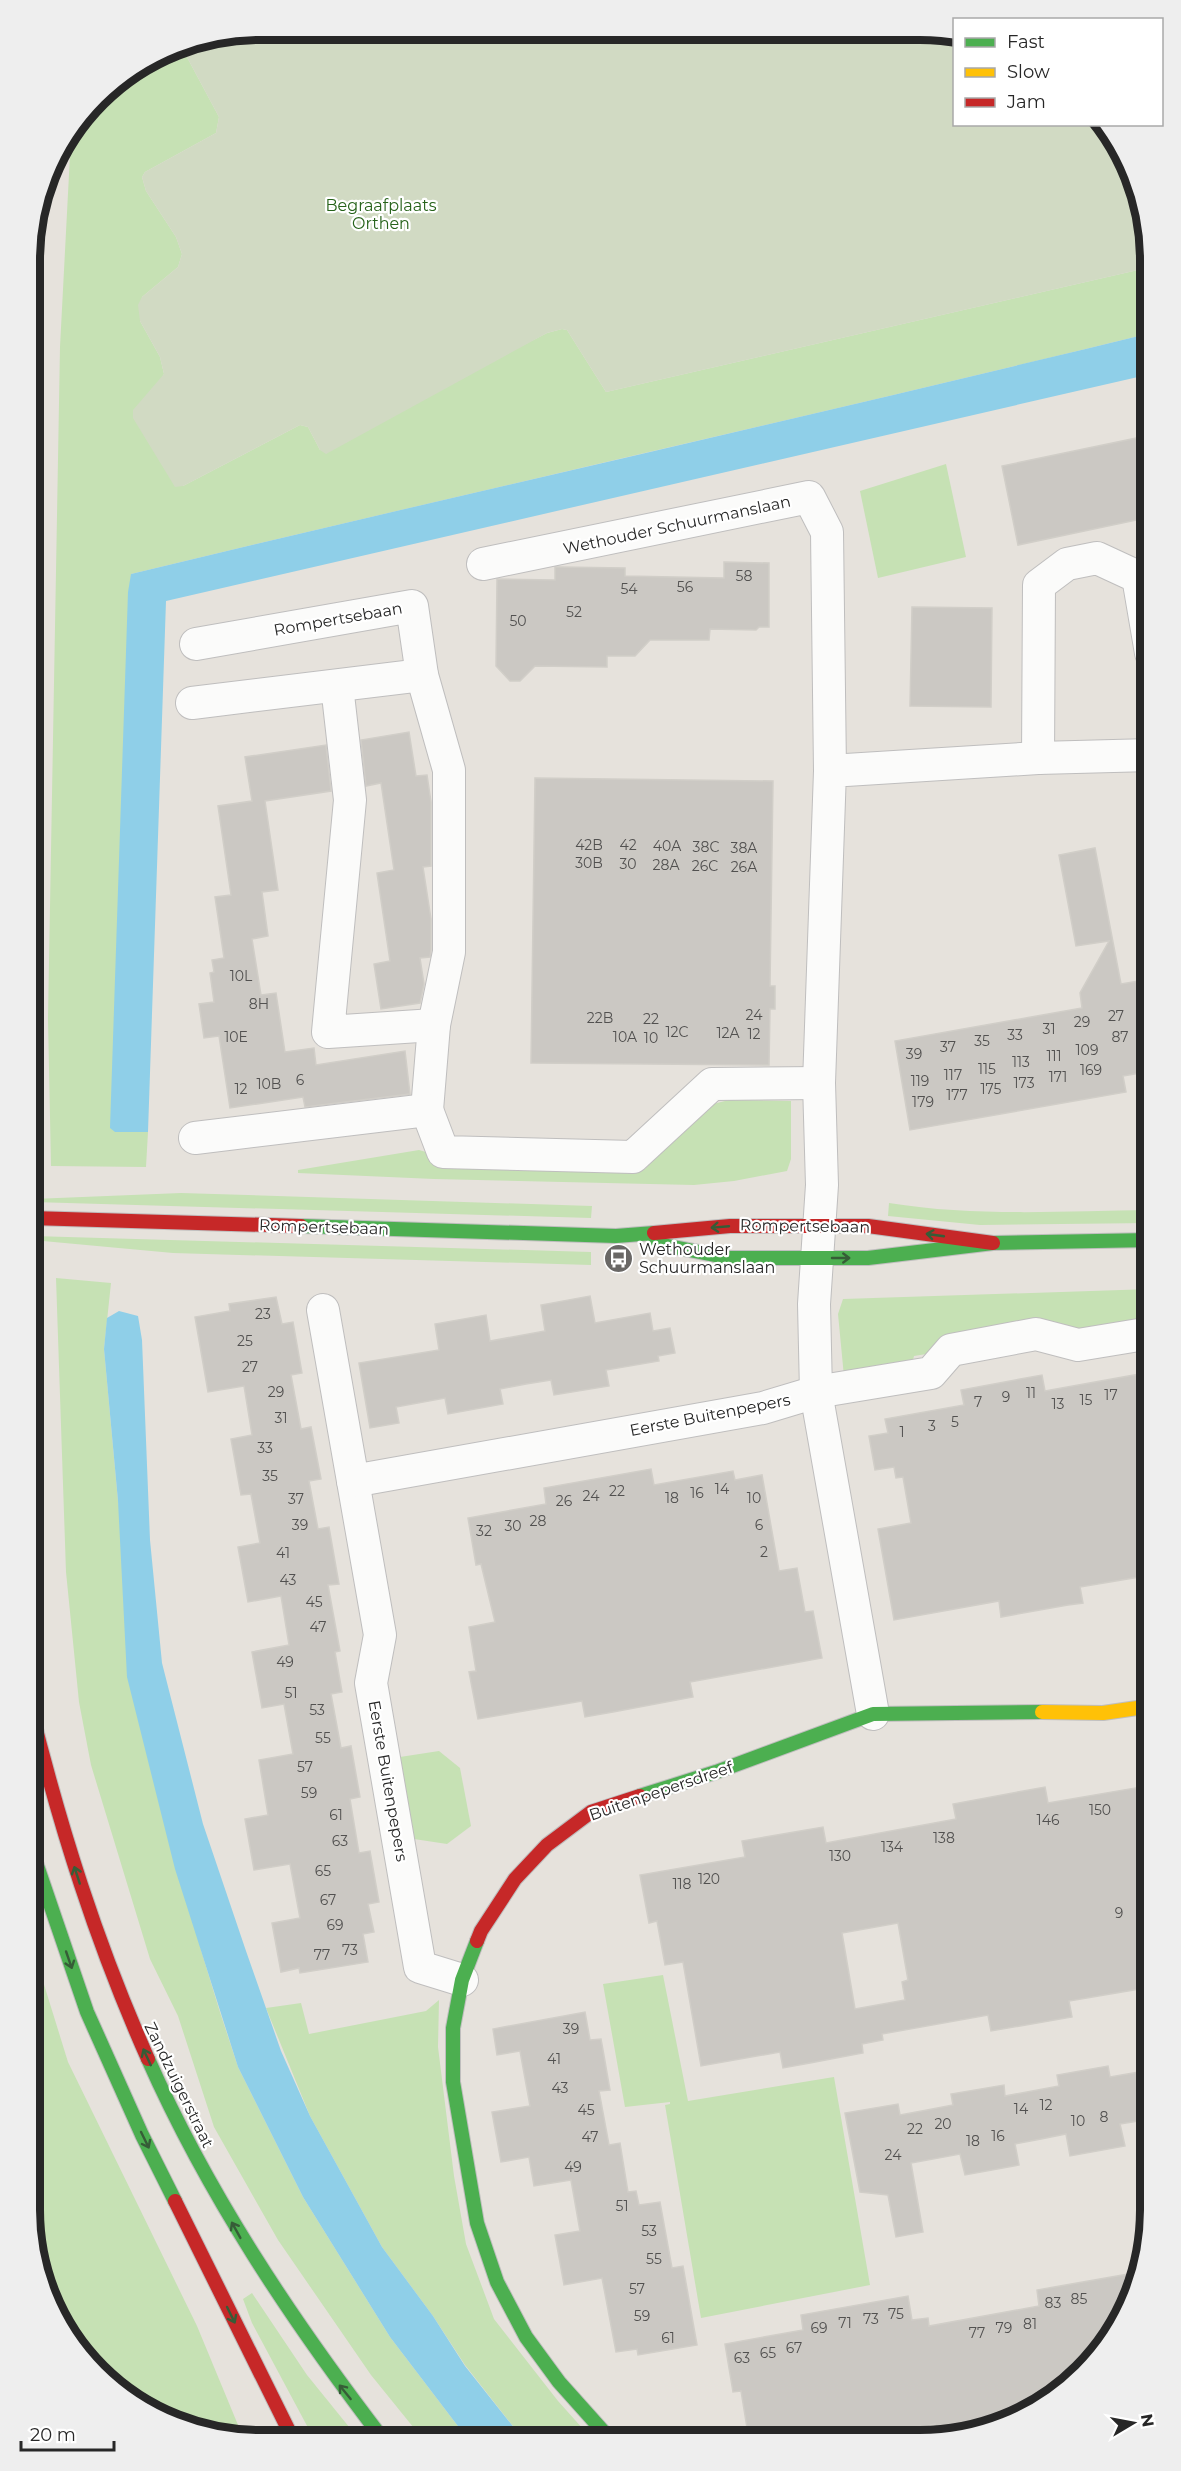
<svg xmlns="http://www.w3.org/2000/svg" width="1181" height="2471" font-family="Montserrat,sans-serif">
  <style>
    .green { fill: #c6e1b4 }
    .cemetery { fill: #d1dac3 }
    .water { fill: #8fcfe8 }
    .building { fill: #cbc8c3; stroke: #d1cec8; stroke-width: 1.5; fill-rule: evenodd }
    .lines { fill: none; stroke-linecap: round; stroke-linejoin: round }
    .street-casing { stroke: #bfbebe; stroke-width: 34 }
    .fast-casing { stroke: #bfbebe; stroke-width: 16 }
    .slow-casing { stroke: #bfbebe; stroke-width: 16 }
    .jam-casing { stroke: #bfbebe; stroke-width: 16 }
    .street { stroke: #fbfbfa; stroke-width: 32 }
    .fast { stroke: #4caf50; stroke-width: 14 }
    .slow { stroke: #ffc107; stroke-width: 14 }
    .jam { stroke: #c62828; stroke-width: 14 }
    .oneway { stroke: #365d37 }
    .labels { text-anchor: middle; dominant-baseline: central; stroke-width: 4.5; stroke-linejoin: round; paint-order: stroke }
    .number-label { font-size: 14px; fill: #525150 }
    .park-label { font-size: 16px; fill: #266219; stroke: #fff }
    .street-label { font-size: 16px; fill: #272727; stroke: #fff }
    .poi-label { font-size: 16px; fill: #272727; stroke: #fff; text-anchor: start }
    .rim { fill: none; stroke: #272727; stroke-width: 8 }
  </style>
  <rect width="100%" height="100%" fill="#e6e2dc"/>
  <g class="green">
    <path d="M 181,46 L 219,117 L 216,133 L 145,172 L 142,177 L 146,191 L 176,237 L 182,254 L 178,267 L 142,297 L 140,321 L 160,357 L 164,374 L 161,379 L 183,486 L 300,425 L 308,427 L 320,450 L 547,333 L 562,329 L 567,330 L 606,392 L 1151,267 L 1151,333 C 812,416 471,492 131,574 L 115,1132 L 148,1132 L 146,1167 L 51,1166 L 48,1019 L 60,347 L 71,136 L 108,87 L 173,47 Z"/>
    <path d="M 946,464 L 966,557 L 878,578 L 860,491 Z"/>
    <path d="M 729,1100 L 791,1101 L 791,1159 L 787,1171 L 734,1181 L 694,1185 L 434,1179 L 298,1173 L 298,1170 L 419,1150 L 426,1152 L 436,1161 L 450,1167 L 645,1169 L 705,1106 Z"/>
    <path d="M 181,1193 L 592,1206 L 591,1218 L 33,1202 L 33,1199 Z"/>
    <path d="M 889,1203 C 976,1217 1063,1211 1151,1210 L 1151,1223 L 980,1225 L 888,1216 Z"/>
    <path d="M 33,1236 L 591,1252 L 591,1265 L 173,1253 L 32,1240 Z"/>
    <path d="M 56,1278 L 111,1283 L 104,1349 L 118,1501 L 201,1950 L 219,2009 L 238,2067 L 303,2197 L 390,2337 L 467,2438 L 422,2438 L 371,2375 L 278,2240 L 214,2127 L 178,2016 L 150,1959 L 91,1765 L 79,1702 L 66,1572 Z"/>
    <path d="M 1151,1289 L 1151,1327 L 1063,1332 L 914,1356 L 909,1375 L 845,1387 L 838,1314 L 843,1299 Z"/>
    <path d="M 439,1751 L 460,1768 L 471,1826 L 447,1844 L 414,1839 L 400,1757 Z"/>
    <path d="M 30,1949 L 42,1978 L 68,2062 L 197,2326 L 243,2437 L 216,2437 L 158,2417 L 108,2384 L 69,2338 L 38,2270 L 30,2210 Z"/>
    <path d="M 663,1975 L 688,2101 L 834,2077 L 870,2285 L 701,2318 L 665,2105 L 670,2104 L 670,2102 L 625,2107 L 603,1984 Z"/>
    <path d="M 439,2000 L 438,2047 L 454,2176 L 466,2244 L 494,2319 L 558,2401 L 592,2439 L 523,2439 L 465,2365 L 433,2316 L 382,2247 L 310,2116 L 266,2008 L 301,2003 L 309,2034 L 426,2011 Z"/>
    <path d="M 252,2293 L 307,2375 L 358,2438 L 313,2437 L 252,2323 L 243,2299 Z"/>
  </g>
  <path class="cemetery" d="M 261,30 L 954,34 L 954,124 L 1105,125 L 1112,133 L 1143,201 L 1151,267 L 606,392 L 567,330 L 562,329 L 547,333 L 326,454 L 320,450 L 308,427 L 300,425 L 183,486 L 175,487 L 133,418 L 133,410 L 164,374 L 160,357 L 140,321 L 138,305 L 142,297 L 178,267 L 182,254 L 176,237 L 146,191 L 142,177 L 145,172 L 216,133 L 219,117 L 181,46 Z"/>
  <g class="water">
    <path d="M 1151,333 L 1151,374 L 166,601 L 148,1132 L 115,1132 L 110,1128 L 128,592 L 131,574 C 471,492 811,416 1151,333 Z"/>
    <path d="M 119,1311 L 138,1316 L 142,1340 L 150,1540 L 162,1663 L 203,1824 L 246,1951 L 281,2051 L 310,2116 L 382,2247 L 433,2316 L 465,2366 L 523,2439 L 467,2438 L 390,2337 L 303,2197 L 238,2067 L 175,1869 L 127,1677 L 118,1501 L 104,1349 L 107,1318 Z"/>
  </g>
  <g class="building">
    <path d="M 1151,435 L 1151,517 L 1018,545 L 1002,466 Z"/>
    <path d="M 724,562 L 769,563 L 769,627 L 759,627 L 756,630 L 710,629 L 709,640 L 650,640 L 635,656 L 607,656 L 607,667 L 535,666 L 520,681 L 510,681 L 496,666 L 497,579 L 555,580 L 555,567 L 559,567 L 625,568 L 625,576 L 724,578 Z"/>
    <path d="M 912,607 L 992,608 L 991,707 L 910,706 Z"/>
    <path d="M 409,732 L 416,776 L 427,775 L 431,802 L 431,866 L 423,867 L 431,919 L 431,950 L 430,957 L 420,958 L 424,984 L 420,1003 L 381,1009 L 374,964 L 390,961 L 377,873 L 394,870 L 381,783 L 366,786 L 361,740 Z"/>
    <path d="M 326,745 L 331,791 L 265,801 L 278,890 L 262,892 L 268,936 L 252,939 L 261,995 L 276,993 L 285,1052 L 314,1048 L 316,1065 L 405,1051 L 410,1094 L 305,1107 L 303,1097 L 230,1108 L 219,1036 L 204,1038 L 199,1004 L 214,1002 L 210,973 L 214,972 L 212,960 L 224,958 L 215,897 L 231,895 L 218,806 L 252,801 L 245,757 Z"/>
    <path d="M 535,778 L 773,781 L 770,986 L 775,986 L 775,1009 L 770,1009 L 769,1065 L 531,1063 Z"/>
    <path d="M 1095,848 L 1121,984 L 1151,979 L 1151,1071 L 1123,1076 L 1126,1092 L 910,1130 L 895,1041 L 1082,1008 L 1080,993 L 1109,941 L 1076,946 L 1059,855 Z"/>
    <path d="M 590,1296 L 595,1323 L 650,1313 L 653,1331 L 670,1328 L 675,1353 L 658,1356 L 659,1361 L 606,1370 L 609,1386 L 554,1395 L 551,1380 L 526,1384 L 500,1389 L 503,1404 L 448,1414 L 445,1398 L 396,1407 L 399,1423 L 370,1428 L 359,1363 L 439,1350 L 435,1324 L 486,1315 L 490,1341 L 545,1331 L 541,1305 Z"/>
    <path d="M 276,1297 L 282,1324 L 293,1322 L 302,1373 L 291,1375 L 301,1429 L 311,1427 L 321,1479 L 309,1481 L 318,1529 L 329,1527 L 339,1584 L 328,1585 L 340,1651 L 335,1652 L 342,1692 L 331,1694 L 341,1748 L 351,1746 L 360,1797 L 350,1799 L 359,1853 L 370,1851 L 379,1902 L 368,1904 L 374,1932 L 363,1934 L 368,1962 L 300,1973 L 299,1968 L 281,1972 L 272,1923 L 300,1918 L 290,1864 L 254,1870 L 245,1819 L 268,1815 L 259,1760 L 293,1754 L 284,1704 L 262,1708 L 252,1652 L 289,1645 L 281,1596 L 248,1602 L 238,1547 L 260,1543 L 251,1494 L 241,1495 L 231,1439 L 252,1435 L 244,1386 L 208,1392 L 195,1317 L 230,1311 L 229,1304 Z"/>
    <path d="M 1151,1372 L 1151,1575 L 1080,1587 L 1083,1603 L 1068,1605 L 1001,1617 L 999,1601 L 894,1620 L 878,1529 L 911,1523 L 903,1477 L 896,1478 L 894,1467 L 875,1470 L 869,1436 L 888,1433 L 885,1419 L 964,1405 L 961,1390 L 1042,1375 L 1045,1391 Z"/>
    <path d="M 651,1469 L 654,1485 L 733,1471 L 735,1480 L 762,1475 L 779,1571 L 797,1568 L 805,1612 L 813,1611 L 822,1658 L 690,1682 L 693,1697 L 613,1712 L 585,1717 L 582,1701 L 478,1719 L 469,1672 L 476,1671 L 469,1627 L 495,1622 L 481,1564 L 476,1565 L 468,1518 L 546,1504 L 544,1488 Z"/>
    <path d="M 1045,1787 L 1048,1803 L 1141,1787 L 1150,1834 L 1143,1835 L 1151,1880 L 1151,1987 L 1069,2001 L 1072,2017 L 991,2031 L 988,2015 L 882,2034 L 883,2040 L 862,2044 L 863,2053 L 810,2063 L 783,2068 L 780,2052 L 701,2066 L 683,1962 L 665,1965 L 657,1921 L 649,1923 L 640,1875 L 745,1857 L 742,1841 L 823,1827 L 826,1843 L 956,1819 L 953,1804 ZM 898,1923 L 908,1980 L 902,1982 L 905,2000 L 855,2009 L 842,1933 Z"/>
    <path d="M 585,2012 L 590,2040 L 601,2039 L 603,2050 L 610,2090 L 599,2091 L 609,2145 L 620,2143 L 628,2192 L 636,2191 L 639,2205 L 660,2202 L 672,2268 L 683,2266 L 697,2345 L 638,2355 L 637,2349 L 616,2352 L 602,2278 L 564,2285 L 555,2235 L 580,2231 L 571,2180 L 534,2186 L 529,2157 L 501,2162 L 492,2112 L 530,2106 L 520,2051 L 497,2055 L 493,2029 Z"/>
    <path d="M 1108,2066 L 1110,2077 L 1151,2070 L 1150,2119 L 1120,2124 L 1125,2146 L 1070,2156 L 1066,2134 L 1041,2139 L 1015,2144 L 1019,2165 L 965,2175 L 960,2154 L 911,2163 L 923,2232 L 896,2237 L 888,2195 L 860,2192 L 845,2113 L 898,2104 L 900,2115 L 927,2110 L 953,2105 L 951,2094 L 1004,2085 L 1005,2096 L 1059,2086 L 1057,2075 Z"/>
    <path d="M 1140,2272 L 1134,2298 L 1103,2351 L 1048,2402 L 980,2433 L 938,2439 L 935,2424 L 843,2441 L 749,2440 L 741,2391 L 733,2392 L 725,2344 L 803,2330 L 801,2315 L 908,2296 L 912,2320 L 928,2318 L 929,2326 L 1039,2306 L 1037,2290 Z"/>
  </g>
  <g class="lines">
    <defs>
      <g id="street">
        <path d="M 483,564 L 809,497 L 827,532 L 830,771"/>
        <path d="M 196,644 L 412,606 L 422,675 L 449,770 L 449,952 L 434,1025 L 427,1110"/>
        <path d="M 337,686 L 350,800 L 328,1032 L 434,1025"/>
        <path d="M 192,703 L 422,675"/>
        <path d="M 1038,758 L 1039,585 L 1067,564 L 1097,558 L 1138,577 L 1151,653"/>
        <path d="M 195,1138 L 427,1110 L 443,1152 L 633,1157 L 712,1084 L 819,1083"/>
        <path d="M 323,1310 L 380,1635 L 371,1683 L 420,1967 L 462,1980"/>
        <path d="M 1151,1333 L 1078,1345 L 1036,1334 L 951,1350 L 931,1373 L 816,1392 L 814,1304 L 822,1185 L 819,1083 L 830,771 L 1038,758 L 1151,755"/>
        <path d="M 353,1481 L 763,1408 L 816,1392 L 873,1714"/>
      </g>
      <g id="fast">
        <path d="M 301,1226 L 616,1236 L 654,1233"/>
        <path d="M 653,1243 L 730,1258 L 868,1258 L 993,1243 L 1151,1240"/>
        <path d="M 640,1796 L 716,1772 L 873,1714 L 1042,1712"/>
        <path d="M 30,1845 L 87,2012 L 142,2135 L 175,2201"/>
        <path d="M 477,1941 L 462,1980 L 453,2028 L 453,2082 L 477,2223 L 497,2282 L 526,2337 L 559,2382 L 610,2439"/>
        <path d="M 148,2059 C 209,2196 291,2319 382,2438"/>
      </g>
      <path id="slow" d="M 1042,1712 L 1103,1713 L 1151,1706"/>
      <g id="jam">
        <path d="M 31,1218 L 301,1226"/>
        <path d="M 654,1233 L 730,1226 L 868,1226 L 993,1243"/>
        <path d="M 30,1706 C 61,1830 96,1942 148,2059"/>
        <path d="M 477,1941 L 481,1931 L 515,1879 L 547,1845 L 591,1812 L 640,1796"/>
        <path d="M 175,2201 L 292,2437"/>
      </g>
    </defs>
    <use href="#street" class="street-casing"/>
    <use href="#fast" class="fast-casing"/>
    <use href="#slow" class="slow-casing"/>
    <use href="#jam" class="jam-casing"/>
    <use href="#street" class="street"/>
    <use href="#fast" class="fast"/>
    <use href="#slow" class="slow"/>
    <use href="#jam" class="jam"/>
  </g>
  <defs><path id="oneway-shaft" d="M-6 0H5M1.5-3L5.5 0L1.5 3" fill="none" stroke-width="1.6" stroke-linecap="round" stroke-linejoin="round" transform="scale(1.5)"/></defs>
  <g class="oneway">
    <use href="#oneway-shaft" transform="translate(720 1227) rotate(175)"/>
    <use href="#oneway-shaft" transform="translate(935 1235) rotate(-172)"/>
    <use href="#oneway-shaft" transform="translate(841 1258)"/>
    <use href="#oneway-shaft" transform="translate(77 1875) rotate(-108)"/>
    <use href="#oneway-shaft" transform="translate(69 1960) rotate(71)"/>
    <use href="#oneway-shaft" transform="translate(147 2057) rotate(-115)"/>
    <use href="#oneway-shaft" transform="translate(145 2140) rotate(64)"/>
    <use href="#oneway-shaft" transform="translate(236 2230) rotate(-119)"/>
    <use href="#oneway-shaft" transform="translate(231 2315) rotate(64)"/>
    <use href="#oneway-shaft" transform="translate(345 2392) rotate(-129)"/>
  </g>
  <defs>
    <symbol id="bus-disc" viewBox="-11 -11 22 22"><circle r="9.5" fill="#6a6866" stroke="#fff"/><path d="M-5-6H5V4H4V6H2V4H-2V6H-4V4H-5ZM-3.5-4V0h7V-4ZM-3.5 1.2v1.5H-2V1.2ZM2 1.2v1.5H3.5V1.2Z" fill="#fff"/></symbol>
  </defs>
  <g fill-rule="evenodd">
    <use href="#bus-disc" x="602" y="1242" width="33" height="33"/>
  </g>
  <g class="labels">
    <g class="number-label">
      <text x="744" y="576">58</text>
      <text x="685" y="587">56</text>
      <text x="629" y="589">54</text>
      <text x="574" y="612">52</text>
      <text x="518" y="621">50</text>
      <text x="589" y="845">42B</text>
      <text x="628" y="845">42</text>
      <text x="667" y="846">40A</text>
      <text x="706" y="847">38C</text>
      <text x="744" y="848">38A</text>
      <text x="589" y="863">30B</text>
      <text x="628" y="864">30</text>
      <text x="666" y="865">28A</text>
      <text x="705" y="866">26C</text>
      <text x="744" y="867">26A</text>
      <text x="241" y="976">10L</text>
      <text x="259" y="1004">8H</text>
      <text x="754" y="1015">24</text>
      <text x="1116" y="1016">27</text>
      <text x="600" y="1018">22B</text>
      <text x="651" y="1019">22</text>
      <text x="1082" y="1022">29</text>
      <text x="1049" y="1029">31</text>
      <text x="677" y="1032">12C</text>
      <text x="728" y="1033">12A</text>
      <text x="754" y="1034">12</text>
      <text x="1015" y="1035">33</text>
      <text x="236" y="1037">10E</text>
      <text x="625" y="1037">10A</text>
      <text x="1120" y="1037">87</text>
      <text x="651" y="1038">10</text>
      <text x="982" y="1041">35</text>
      <text x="948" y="1047">37</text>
      <text x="1087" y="1050">109</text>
      <text x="914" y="1054">39</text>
      <text x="1054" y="1056">111</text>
      <text x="1021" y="1062">113</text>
      <text x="987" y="1069">115</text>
      <text x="1091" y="1070">169</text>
      <text x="953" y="1075">117</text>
      <text x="1058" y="1077">171</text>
      <text x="300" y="1080">6</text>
      <text x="920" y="1081">119</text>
      <text x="1024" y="1083">173</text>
      <text x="269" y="1084">10B</text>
      <text x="241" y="1089">12</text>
      <text x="991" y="1089">175</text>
      <text x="957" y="1095">177</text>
      <text x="923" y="1102">179</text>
      <text x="263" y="1314">23</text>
      <text x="245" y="1341">25</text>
      <text x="250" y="1367">27</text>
      <text x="276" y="1392">29</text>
      <text x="1031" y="1393">11</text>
      <text x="1111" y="1395">17</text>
      <text x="1006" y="1397">9</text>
      <text x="1086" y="1400">15</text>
      <text x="978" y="1402">7</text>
      <text x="1058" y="1404">13</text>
      <text x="281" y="1418">31</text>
      <text x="955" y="1422">5</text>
      <text x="932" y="1426">3</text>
      <text x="902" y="1432">1</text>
      <text x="265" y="1448">33</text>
      <text x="270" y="1476">35</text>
      <text x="722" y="1489">14</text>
      <text x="617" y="1491">22</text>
      <text x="697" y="1493">16</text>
      <text x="591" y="1496">24</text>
      <text x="672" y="1498">18</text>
      <text x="754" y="1498">10</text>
      <text x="296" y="1499">37</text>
      <text x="564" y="1501">26</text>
      <text x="538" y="1521">28</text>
      <text x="300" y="1525">39</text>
      <text x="759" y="1525">6</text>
      <text x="513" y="1526">30</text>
      <text x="484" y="1531">32</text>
      <text x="764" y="1552">2</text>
      <text x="283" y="1553">41</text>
      <text x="288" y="1580">43</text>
      <text x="314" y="1602">45</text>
      <text x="318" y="1627">47</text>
      <text x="285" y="1662">49</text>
      <text x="291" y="1693">51</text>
      <text x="317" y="1710">53</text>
      <text x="323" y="1738">55</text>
      <text x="305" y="1767">57</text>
      <text x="309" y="1793">59</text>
      <text x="1100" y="1810">150</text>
      <text x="336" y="1815">61</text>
      <text x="1048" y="1820">146</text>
      <text x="944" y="1838">138</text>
      <text x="340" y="1841">63</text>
      <text x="892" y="1847">134</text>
      <text x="840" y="1856">130</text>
      <text x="323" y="1871">65</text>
      <text x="709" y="1879">120</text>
      <text x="682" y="1884">118</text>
      <text x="328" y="1900">67</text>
      <text x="1119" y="1913">9</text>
      <text x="335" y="1925">69</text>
      <text x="350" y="1950">73</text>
      <text x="322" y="1955">77</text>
      <text x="571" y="2029">39</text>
      <text x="554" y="2059">41</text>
      <text x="560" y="2088">43</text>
      <text x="1046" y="2105">12</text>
      <text x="1021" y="2109">14</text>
      <text x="586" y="2110">45</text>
      <text x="1104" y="2117">8</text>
      <text x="1078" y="2121">10</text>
      <text x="943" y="2124">20</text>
      <text x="915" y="2129">22</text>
      <text x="998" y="2136">16</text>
      <text x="590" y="2137">47</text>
      <text x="973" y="2141">18</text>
      <text x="893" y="2155">24</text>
      <text x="573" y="2167">49</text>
      <text x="622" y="2206">51</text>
      <text x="649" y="2231">53</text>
      <text x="654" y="2259">55</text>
      <text x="637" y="2289">57</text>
      <text x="1079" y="2299">85</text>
      <text x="1053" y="2303">83</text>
      <text x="896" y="2314">75</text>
      <text x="642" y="2316">59</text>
      <text x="871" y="2319">73</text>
      <text x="845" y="2323">71</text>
      <text x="1030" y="2324">81</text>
      <text x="819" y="2328">69</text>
      <text x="1004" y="2328">79</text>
      <text x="977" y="2333">77</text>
      <text x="668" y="2338">61</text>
      <text x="794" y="2348">67</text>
      <text x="768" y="2353">65</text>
      <text x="742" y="2358">63</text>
    </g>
    <g class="park-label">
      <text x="381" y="205">Begraafplaats<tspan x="381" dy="18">Orthen</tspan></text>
    </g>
    <g class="street-label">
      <text transform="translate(677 525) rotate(-12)">Wethouder Schuurmanslaan</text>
      <text transform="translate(338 619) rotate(-10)">Rompertsebaan</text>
      <text transform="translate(805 1226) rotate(1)">Rompertsebaan</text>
      <text transform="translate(324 1227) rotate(2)">Rompertsebaan</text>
      <text transform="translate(710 1415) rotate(-11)">Eerste Buitenpepers</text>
      <text transform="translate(388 1781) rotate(80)">Eerste Buitenpepers</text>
      <text transform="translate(661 1791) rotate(-19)">Buitenpepersdreef</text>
      <text transform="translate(179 2085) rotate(64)">Zandzuigerstraat</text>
    </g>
    <g class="poi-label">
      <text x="639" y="1249">Wethouder<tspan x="639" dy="18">Schuurmanslaan</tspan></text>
    </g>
  </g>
  <path d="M0 0H1181V2471H0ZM260 40H920A220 220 0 0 1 1140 260V2210A220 220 0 0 1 920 2430H260A220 220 0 0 1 40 2210V260A220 220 0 0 1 260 40Z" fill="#eee" fill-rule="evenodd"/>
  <path class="rim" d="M260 40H920A220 220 0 0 1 1140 260V2210A220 220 0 0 1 920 2430H260A220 220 0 0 1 40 2210V260A220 220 0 0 1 260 40Z"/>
  <rect x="953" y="18" width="210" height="108" fill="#ffffff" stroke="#a9a9a9" stroke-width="1.5"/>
  <rect x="965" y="38" width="30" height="9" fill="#4caf50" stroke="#a9a9a9" stroke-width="1.5"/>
  <text x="1007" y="48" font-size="18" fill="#272727">Fast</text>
  <rect x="965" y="68" width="30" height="9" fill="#ffc107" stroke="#a9a9a9" stroke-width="1.5"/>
  <text x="1007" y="78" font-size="18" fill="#272727">Slow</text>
  <rect x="965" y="98" width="30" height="9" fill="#c62828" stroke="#a9a9a9" stroke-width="1.5"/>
  <text x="1007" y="108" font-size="18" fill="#272727">Jam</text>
  <g transform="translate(1133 2423) rotate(80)" stroke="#ffffff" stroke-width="4.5" paint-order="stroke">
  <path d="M0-4.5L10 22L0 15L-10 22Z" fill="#272727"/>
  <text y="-9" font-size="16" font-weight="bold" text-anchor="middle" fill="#272727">N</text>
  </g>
  <path d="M21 2441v9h93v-9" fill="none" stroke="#272727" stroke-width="3"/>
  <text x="30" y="2441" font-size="18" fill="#272727" stroke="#ffffff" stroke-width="4.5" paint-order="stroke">20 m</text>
</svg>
